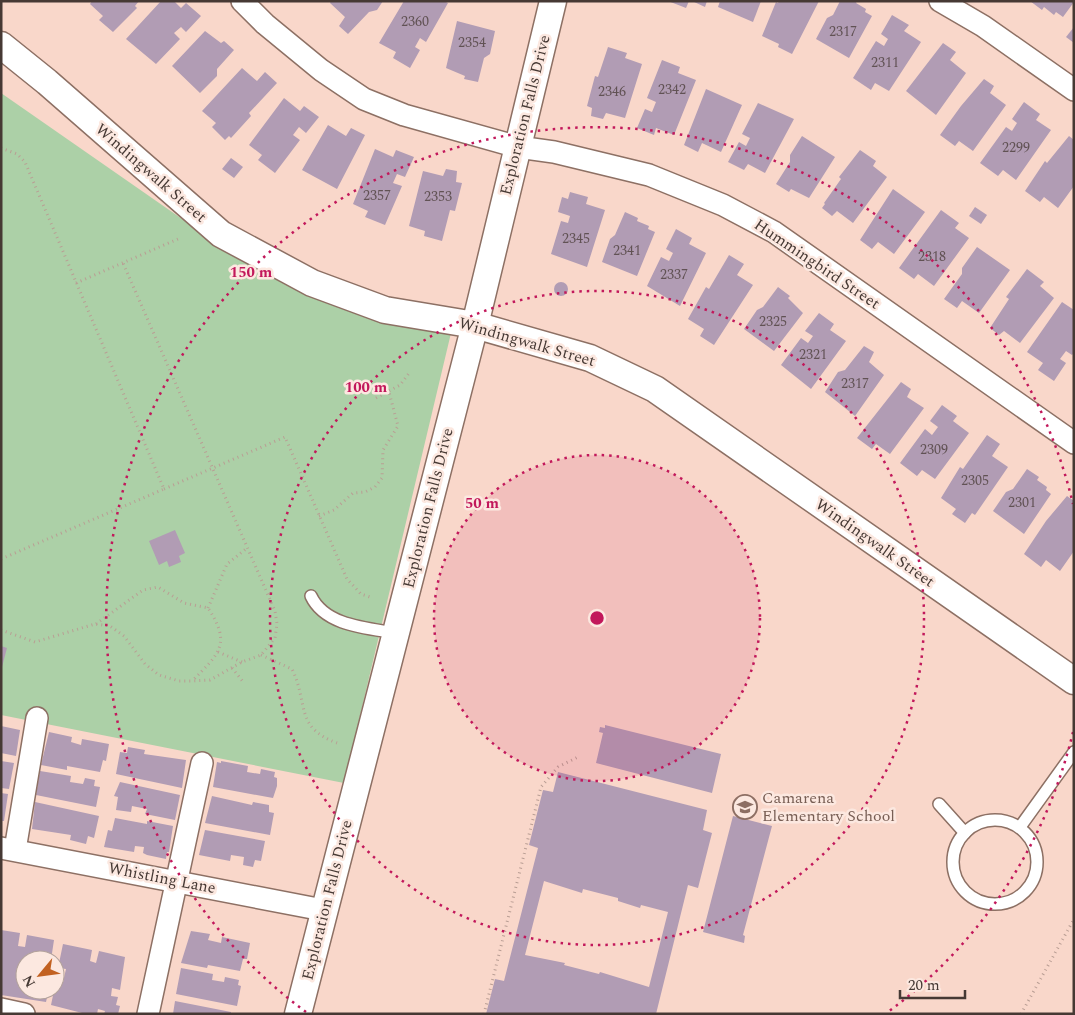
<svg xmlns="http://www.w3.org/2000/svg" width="1075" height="1015" font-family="Spectral,serif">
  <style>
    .green { fill: #acd0a7 }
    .building { fill: #b19cb4; fill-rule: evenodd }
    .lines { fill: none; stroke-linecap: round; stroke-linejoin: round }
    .service-casing { stroke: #8d7064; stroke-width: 14 }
    .minor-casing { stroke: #8d7064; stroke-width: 24 }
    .tertiary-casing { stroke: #8d7064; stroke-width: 29 }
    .path { stroke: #b99e94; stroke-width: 3; stroke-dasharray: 1 4; stroke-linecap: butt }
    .service { stroke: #fff; stroke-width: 11 }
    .minor { stroke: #fff; stroke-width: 21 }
    .tertiary { stroke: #fff; stroke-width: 26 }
    .ring { fill: none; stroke: #c2185b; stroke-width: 2.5; stroke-dasharray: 2.5 5 }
    .labels { text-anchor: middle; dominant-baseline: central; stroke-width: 5; stroke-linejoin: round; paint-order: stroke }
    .number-label { font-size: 14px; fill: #615254 }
    .street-label { font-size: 16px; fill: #463934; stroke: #fce8e0 }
    .education-label { font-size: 16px; fill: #785e54; stroke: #fce8e0; text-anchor: start }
    .centre { fill: #c2185b; stroke: #fce8e0; stroke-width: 2.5 }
    .ring-label { font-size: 15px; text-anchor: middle; font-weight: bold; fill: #c2185b; stroke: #fce8e0; stroke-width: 5; stroke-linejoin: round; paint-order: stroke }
  </style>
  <rect width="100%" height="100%" fill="#f9d7ca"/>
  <path class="green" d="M 1,93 L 231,253 L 451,333 L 344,783 L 1,715 Z"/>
  <g class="building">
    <path d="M 92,1 L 139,1 L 135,6 L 137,8 L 113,32 L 99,20 L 103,16 L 90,4 Z"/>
    <path d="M 161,1 L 174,1 L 181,8 L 186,3 L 201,16 L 186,32 L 181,27 L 174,33 L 180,39 L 156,64 L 126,39 Z"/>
    <path d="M 331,1 L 383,1 L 377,10 L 369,12 L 348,34 L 339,26 L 345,17 L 330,3 Z"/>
    <path d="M 404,1 L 444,1 L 448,3 L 426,42 L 420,38 L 415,47 L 420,50 L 410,68 L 393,58 L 396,52 L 379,43 Z"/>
    <path d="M 668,1 L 689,1 L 686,8 Z"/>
    <path d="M 692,1 L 707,1 L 705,7 Z"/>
    <path d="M 720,1 L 761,1 L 753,22 L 718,7 Z"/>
    <path d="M 779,1 L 819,1 L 792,54 L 778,47 L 779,44 L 762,36 L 776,2 L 778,3 Z"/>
    <path d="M 840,1 L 857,1 L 856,3 L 866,9 L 865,12 L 872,16 L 849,58 L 816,39 L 827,18 L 833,15 Z"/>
    <path d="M 1030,1 L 1074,1 L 1074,2 L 1063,17 L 1056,12 L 1054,15 L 1044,7 L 1042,10 Z"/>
    <path d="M 892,15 L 909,25 L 904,31 L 921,42 L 889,91 L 875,83 L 871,90 L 853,78 L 876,41 L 884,46 L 888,39 L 881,34 Z"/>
    <path d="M 457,21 L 495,31 L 490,54 L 484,58 L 478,82 L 464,79 L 465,76 L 446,68 Z"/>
    <path d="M 1074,27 L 1074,43 L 1066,37 Z"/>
    <path d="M 205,31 L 221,43 L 224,41 L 234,50 L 217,69 L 217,76 L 200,93 L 172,66 Z"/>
    <path d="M 943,43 L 956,52 L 950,60 L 966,73 L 936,115 L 906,91 Z"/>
    <path d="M 608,47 L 627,53 L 625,58 L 642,64 L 625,118 L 606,113 L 603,119 L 591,116 L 592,108 L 587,106 L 595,76 L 598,77 Z"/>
    <path d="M 662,60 L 680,67 L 678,73 L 696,80 L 674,135 L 656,128 L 654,135 L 637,128 L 645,109 L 652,112 L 656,102 L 647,98 Z"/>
    <path d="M 242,68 L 257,81 L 265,72 L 277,83 L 249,113 L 251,116 L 231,138 L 229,136 L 225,140 L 212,127 L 216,123 L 202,111 Z"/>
    <path d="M 984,79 L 994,86 L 990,93 L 1006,105 L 973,151 L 959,141 L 955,146 L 940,135 L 961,106 Z"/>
    <path d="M 706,89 L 742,105 L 721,152 L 702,143 L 698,152 L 684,145 Z"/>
    <path d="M 284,98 L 300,111 L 304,106 L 319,117 L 306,133 L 299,127 L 293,135 L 300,140 L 275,173 L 258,160 L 262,155 L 249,145 Z"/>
    <path d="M 1024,102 L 1040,114 L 1036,120 L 1051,130 L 1016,180 L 1003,170 L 998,176 L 980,163 L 1006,127 L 1012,131 L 1017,123 L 1012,119 Z"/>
    <path d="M 758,103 L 794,119 L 765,173 L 748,164 L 744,170 L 728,162 L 739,142 L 746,146 L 750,138 L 742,134 Z"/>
    <path d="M 328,125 L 346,136 L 351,128 L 365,135 L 337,189 L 302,170 Z"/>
    <path d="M 802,136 L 835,157 L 809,198 L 791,189 L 789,192 L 776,184 L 790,162 L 790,155 Z"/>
    <path d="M 1069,136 L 1074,140 L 1074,186 L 1058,208 L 1044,197 L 1040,202 L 1025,191 L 1045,161 L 1047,163 Z"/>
    <path d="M 375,149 L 393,157 L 396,150 L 414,157 L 405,177 L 397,174 L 393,183 L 402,186 L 385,225 L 365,217 L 368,211 L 353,204 Z"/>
    <path d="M 860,150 L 876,161 L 873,166 L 887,177 L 853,223 L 837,211 L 832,216 L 822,208 L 825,204 L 824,203 L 841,179 L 839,177 Z"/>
    <path d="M 231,158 L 243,167 L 234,178 L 222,169 Z"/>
    <path d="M 446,169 L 457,171 L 456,182 L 462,183 L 455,211 L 450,210 L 442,241 L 424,236 L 425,231 L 409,226 L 423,171 L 443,176 Z"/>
    <path d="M 893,189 L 925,212 L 894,254 L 878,242 L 872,249 L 860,240 Z"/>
    <path d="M 570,192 L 588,197 L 586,204 L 605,210 L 587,267 L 551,254 L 561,221 L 568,223 L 570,216 L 558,212 L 562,197 L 568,199 Z"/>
    <path d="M 975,207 L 987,215 L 981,224 L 969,216 Z"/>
    <path d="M 941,210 L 959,223 L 955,228 L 969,238 L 934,286 L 918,274 L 914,279 L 899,268 Z"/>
    <path d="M 625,212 L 638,218 L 637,221 L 649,226 L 648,229 L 655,232 L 637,276 L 602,262 L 610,239 L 615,235 Z"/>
    <path d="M 676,229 L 692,238 L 689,244 L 706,253 L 680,306 L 647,286 L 661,257 L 669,261 L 673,253 L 666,249 Z"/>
    <path d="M 977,247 L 1010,270 L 979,313 L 962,301 L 957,308 L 944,299 L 962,274 L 962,268 Z"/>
    <path d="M 729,255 L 744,264 L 737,275 L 753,285 L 714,345 L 700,336 L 704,329 L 688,319 L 706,287 L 709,289 Z"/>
    <path d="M 1027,269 L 1044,282 L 1040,286 L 1054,298 L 1020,343 L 1004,331 L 999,335 L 990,328 L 1009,299 L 1006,297 Z"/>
    <circle cx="561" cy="289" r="7"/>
    <path d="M 778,287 L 790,296 L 788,298 L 803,313 L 774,351 L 744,329 L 757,310 L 763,307 Z"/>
    <path d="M 1062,302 L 1074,310 L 1074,353 L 1072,355 L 1066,351 L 1060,359 L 1066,363 L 1054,381 L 1038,370 L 1043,363 L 1027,352 Z"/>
    <path d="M 819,313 L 834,324 L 830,330 L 846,341 L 811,389 L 781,365 L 801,338 L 808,343 L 813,336 L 805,331 Z"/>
    <path d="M 864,346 L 874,352 L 869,362 L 884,375 L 855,416 L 825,392 L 838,372 L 845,370 Z"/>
    <path d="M 901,382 L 911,389 L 907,397 L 924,408 L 890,454 L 876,444 L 872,449 L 857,438 Z"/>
    <path d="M 942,405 L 957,416 L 953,421 L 969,433 L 935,479 L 922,470 L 917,476 L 900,463 L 925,429 L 932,435 L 938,427 L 930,421 Z"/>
    <path d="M 987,435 L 1000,444 L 992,456 L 1008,467 L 975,515 L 972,513 L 965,523 L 952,514 L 956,509 L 941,498 L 960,467 L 963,469 Z"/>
    <path d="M 1027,469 L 1039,477 L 1037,480 L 1047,487 L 1046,490 L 1051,494 L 1024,534 L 993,511 L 1006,492 L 1013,489 Z"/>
    <path d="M 1067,496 L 1074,501 L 1074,551 L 1060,571 L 1046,560 L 1041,567 L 1024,554 L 1046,521 Z"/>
    <path d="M 175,530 L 185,553 L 179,556 L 181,562 L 169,567 L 167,561 L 159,565 L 149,541 Z"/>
    <path d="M 1,646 L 7,648 L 2,667 L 1,667 Z"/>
    <path d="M 605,725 L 721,754 L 712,793 L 596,763 L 603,733 L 599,732 L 600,727 L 605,728 Z"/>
    <path d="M 1,726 L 20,730 L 16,756 L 1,753 Z"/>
    <path d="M 49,732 L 72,737 L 71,742 L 81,745 L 82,739 L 109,744 L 106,761 L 103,760 L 100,772 L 67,766 L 67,770 L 41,765 Z"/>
    <path d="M 128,747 L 145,750 L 144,754 L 186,760 L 182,788 L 116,774 L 120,752 L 127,753 Z"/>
    <path d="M 1,761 L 14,763 L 9,789 L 1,788 Z"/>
    <path d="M 221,761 L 248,766 L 247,772 L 260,774 L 261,769 L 275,772 L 274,777 L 277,778 L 277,786 L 273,798 L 213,787 L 217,762 L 221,763 Z"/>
    <path d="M 40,771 L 71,776 L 70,782 L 83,784 L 85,778 L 95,780 L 94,786 L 100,787 L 96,807 L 36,795 Z"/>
    <path d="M 558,772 L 707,810 L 703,830 L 712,833 L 698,888 L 688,885 L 656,1014 L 486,1014 L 495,979 L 504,981 L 538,848 L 529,845 L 543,790 L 553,792 ZM 544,881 L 582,893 L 583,889 L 618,898 L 618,901 L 640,908 L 641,905 L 668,912 L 649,987 L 600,972 L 599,974 L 564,965 L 565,963 L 525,955 Z"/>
    <path d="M 120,782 L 180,795 L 175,820 L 145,814 L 147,809 L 132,806 L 131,812 L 116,810 L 118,797 L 114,796 Z"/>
    <path d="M 1,793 L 8,794 L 4,821 L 1,821 Z"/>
    <path d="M 212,796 L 252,805 L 253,802 L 269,805 L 269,812 L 274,813 L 270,835 L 205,823 Z"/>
    <path d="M 35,802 L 99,816 L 94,838 L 88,836 L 86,844 L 70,840 L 71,835 L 32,829 Z"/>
    <path d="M 733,816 L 772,826 L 743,935 L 745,936 L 744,943 L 703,932 Z"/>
    <path d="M 115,818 L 147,824 L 147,821 L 173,826 L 169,852 L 167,852 L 166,859 L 147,855 L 143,853 L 144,847 L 135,846 L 134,852 L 104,847 L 108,830 L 112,831 Z"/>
    <path d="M 205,830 L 265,841 L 261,861 L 255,860 L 253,867 L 243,865 L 244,857 L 231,855 L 230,861 L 199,855 Z"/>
    <path d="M 1,930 L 20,933 L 18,946 L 25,947 L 27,935 L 54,940 L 51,960 L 25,960 L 25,990 L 45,990 L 45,993 L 48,993 L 46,1002 L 1,995 Z"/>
    <path d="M 191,931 L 210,934 L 208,940 L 221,943 L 222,937 L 250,943 L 247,959 L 243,959 L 240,971 L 208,965 L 207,968 L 181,963 Z"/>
    <path d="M 63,944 L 92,950 L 90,961 L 96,963 L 99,951 L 125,957 L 120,990 L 112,988 L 111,996 L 118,997 L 116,1005 L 120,1006 L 118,1014 L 104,1014 L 105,1011 L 98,1009 L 97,1014 L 86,1014 L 51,1005 L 56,981 L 63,982 L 66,969 L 58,968 Z"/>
    <path d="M 181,968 L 213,974 L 212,980 L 224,982 L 225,977 L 239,980 L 238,985 L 241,986 L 237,1006 L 176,994 Z"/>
    <path d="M 175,1001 L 231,1012 L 231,1014 L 173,1014 Z"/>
  </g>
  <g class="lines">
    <defs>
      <g id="service">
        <path d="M 311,596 C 325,626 367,628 396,633"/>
        <path d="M 939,804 L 965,833"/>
        <circle cx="995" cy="862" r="42"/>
        <path d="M 1020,827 L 1074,752"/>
      </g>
      <g id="minor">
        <path d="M 242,1 L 265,24 L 321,70 L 364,99 L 404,115 L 518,147 L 554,152 L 649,175 L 723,205 L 774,232 L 1074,443"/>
        <path d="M 940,1 L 983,26 L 1074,90"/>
        <path d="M 1,848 L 323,910"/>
        <path d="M 15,850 L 37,718"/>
        <path d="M 1,1009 L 24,1014"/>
        <path d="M 148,1014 L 202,763"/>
      </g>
      <g id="tertiary">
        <path d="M 1,45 L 47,82 L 221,234 L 312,283 L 385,310 L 475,325 L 590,358 L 655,389 L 1074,681"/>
        <path d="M 298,1014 L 475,325 L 553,1"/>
      </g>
    </defs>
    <use href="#service" class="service-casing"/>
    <use href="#minor" class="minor-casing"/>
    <use href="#tertiary" class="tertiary-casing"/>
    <g class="path">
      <path d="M 1,148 L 17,154 L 25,162 L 164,489 L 1,559"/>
      <path d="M 76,283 L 178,239"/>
      <path d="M 376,398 L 400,385 L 410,372"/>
      <path d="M 164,489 L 285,437 L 347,579 L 361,594 L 373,598"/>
      <path d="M 319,516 L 334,510 L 353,493 L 365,492 L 375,487 L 382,478 L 383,450 L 398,426 L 389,392"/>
      <path d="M 208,608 L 227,564 L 247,548"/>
      <path d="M 96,624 L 143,590 L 158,587 L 184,603 L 208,608 C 232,644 219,654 192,681"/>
      <path d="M 1,630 L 35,642 L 95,624 L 110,626 L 124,636 L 145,664 L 159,675 L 179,681 L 192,681 L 210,680 L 242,662 L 261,655 L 275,638 L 277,624 L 275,611 L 123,263"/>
      <path d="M 218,652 L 242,662"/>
      <path d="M 261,655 L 292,669 C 309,704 294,727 337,743"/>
      <path d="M 232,668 L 244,683"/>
      <path d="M 484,1014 L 541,787 L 558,767 L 578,757"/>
      <path d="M 1021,1014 L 1074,919"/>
    </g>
    <use href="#service" class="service"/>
    <use href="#minor" class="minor"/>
    <use href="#tertiary" class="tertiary"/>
  </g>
  <circle cx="597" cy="618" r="163" fill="#c2185b" fill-opacity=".12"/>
  <g class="ring">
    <circle cx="597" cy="618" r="163"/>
    <circle cx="597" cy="618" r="327"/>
    <path d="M1073 732A490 490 0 0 1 888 1012M306 1012A490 490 0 1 1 1073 504"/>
  </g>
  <defs>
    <symbol id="school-ring" viewBox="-11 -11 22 22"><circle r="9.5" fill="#fce8e0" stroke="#8d6e63" stroke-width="1.5"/><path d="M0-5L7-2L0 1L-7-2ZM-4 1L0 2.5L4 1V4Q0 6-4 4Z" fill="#8d6e63"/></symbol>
  </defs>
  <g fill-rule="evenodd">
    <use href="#school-ring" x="731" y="793" width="28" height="28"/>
  </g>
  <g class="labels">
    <g class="number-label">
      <text x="415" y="21">2360</text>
      <text x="843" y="31">2317</text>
      <text x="472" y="42">2354</text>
      <text x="885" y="62">2311</text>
      <text x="672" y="89">2342</text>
      <text x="612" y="91">2346</text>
      <text x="1016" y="147">2299</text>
      <text x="377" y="195">2357</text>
      <text x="438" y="196">2353</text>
      <text x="576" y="238">2345</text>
      <text x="627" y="250">2341</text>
      <text x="932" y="256">2318</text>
      <text x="674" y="274">2337</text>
      <text x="773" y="321">2325</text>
      <text x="813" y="354">2321</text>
      <text x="855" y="383">2317</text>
      <text x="934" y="449">2309</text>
      <text x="975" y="480">2305</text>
      <text x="1022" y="502">2301</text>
    </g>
    <g class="street-label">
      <text transform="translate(525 115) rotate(-76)">Exploration Falls Drive</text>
      <text transform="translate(151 173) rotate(41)">Windingwalk Street</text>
      <text transform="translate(817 264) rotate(34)">Hummingbird Street</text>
      <text transform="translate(527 342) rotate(16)">Windingwalk Street</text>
      <text transform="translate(428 508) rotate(-76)">Exploration Falls Drive</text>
      <text transform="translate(875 543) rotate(35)">Windingwalk Street</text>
      <text transform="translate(162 878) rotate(11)">Whistling Lane</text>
      <text transform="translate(327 900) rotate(-76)">Exploration Falls Drive</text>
    </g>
    <g class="education-label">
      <text x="762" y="798">Camarena<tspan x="762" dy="18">Elementary School</tspan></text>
    </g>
  </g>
  <circle cx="597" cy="618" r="8" class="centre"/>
  <g class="ring-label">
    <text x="251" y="277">150 m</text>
    <text x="366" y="392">100 m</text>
    <text x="482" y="508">50 m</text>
  </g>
  <rect width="1075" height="1015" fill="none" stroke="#463934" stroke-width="5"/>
  <g transform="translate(40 975) rotate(241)"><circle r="24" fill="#fce8e0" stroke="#b3a29b"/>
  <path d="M0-4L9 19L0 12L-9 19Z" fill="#c26121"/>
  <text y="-8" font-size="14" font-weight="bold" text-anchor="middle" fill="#463934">N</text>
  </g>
  <path d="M900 990v8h65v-8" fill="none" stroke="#463934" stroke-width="2.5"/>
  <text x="908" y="990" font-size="15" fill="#463934" stroke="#fce8e0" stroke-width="4" paint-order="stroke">20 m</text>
</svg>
